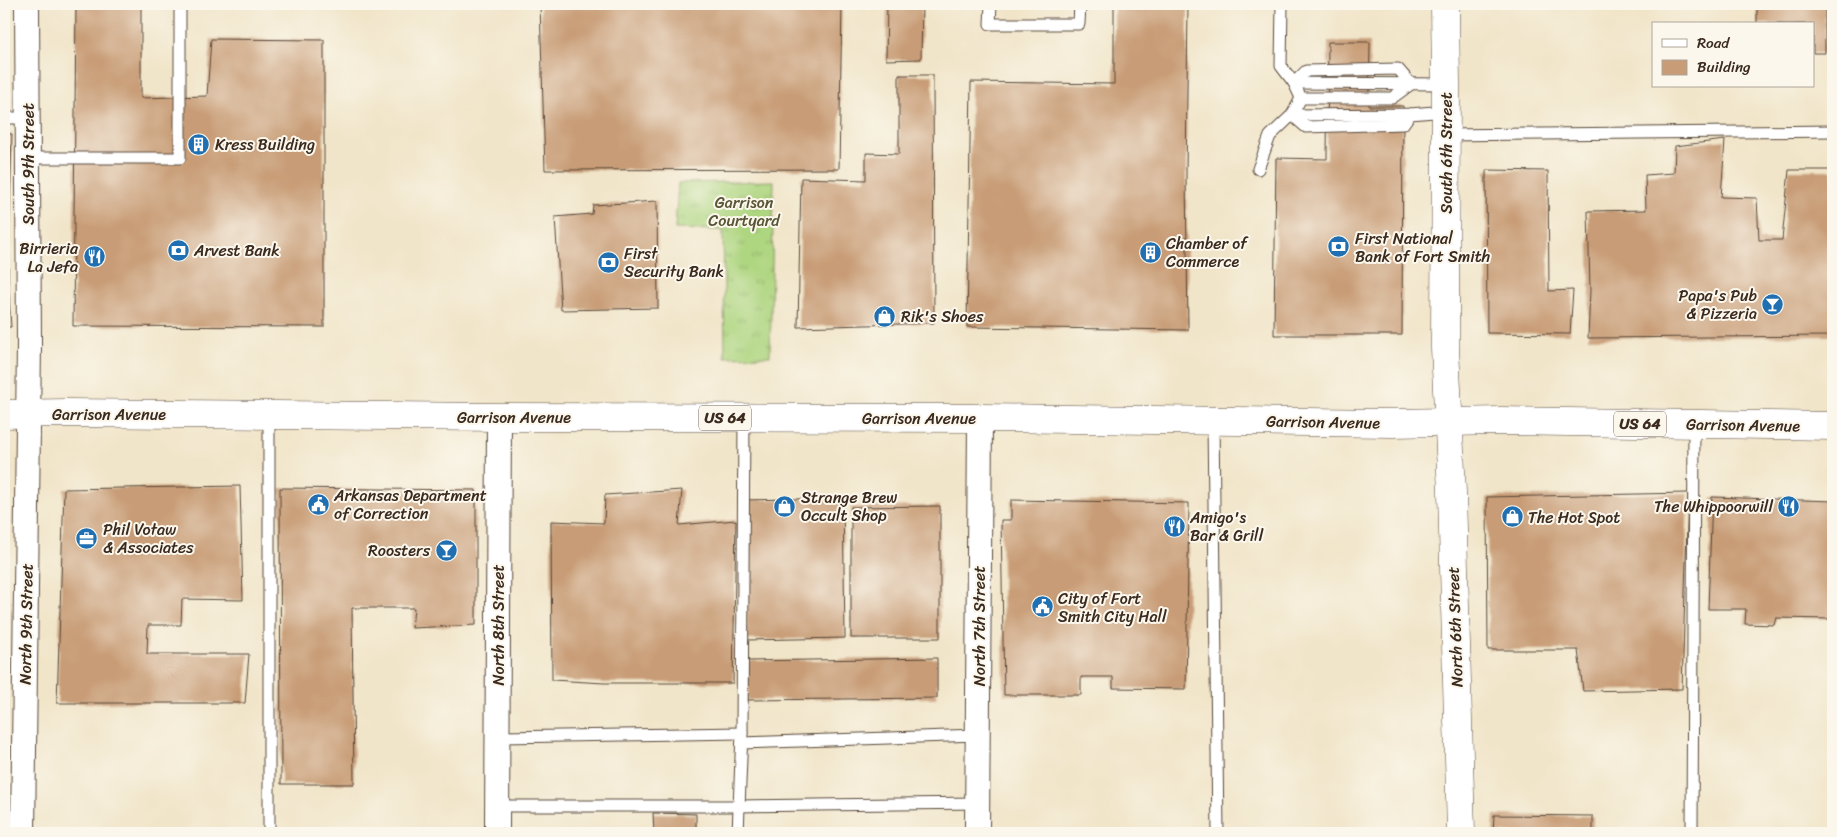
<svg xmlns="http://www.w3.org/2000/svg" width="1837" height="837" font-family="Sriracha,sans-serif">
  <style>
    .grass { fill: url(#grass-tufts); stroke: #74804f }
    .building { fill: #c89c76 }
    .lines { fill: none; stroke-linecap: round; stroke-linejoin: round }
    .service-casing { stroke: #564638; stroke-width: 13 }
    .minor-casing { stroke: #564638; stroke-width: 26 }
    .tertiary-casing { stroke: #564638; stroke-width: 29 }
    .primary-casing { stroke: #564638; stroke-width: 29 }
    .service { stroke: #fff; stroke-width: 11 }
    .minor { stroke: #fff; stroke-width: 24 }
    .tertiary { stroke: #fff; stroke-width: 28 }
    .primary { stroke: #fff; stroke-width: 28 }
    .labels { text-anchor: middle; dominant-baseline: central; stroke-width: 4; stroke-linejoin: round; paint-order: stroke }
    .shield { fill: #fbf7ec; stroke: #75685c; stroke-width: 1 }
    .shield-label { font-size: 15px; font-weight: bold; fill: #3b2a1e }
    .poi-label { font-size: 16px; fill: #3b2a1e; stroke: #fbf7ec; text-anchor: start }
    .street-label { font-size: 16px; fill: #3b2a1e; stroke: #fbf7ec }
    .park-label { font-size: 16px; fill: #585536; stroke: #fbf7ec }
  </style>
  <defs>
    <pattern id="grass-tufts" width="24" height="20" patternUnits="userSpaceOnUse" patternTransform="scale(1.25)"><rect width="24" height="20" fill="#aed580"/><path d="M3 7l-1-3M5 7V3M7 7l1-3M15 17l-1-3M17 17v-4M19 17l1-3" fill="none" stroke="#97b76e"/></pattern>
  </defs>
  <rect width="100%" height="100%" fill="#fbf7ec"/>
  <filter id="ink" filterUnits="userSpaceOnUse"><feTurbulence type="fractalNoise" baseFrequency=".02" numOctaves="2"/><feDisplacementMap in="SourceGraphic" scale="10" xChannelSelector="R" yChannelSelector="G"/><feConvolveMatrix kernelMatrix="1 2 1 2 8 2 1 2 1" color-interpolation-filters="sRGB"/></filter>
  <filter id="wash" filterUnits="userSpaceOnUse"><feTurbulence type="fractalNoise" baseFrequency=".0096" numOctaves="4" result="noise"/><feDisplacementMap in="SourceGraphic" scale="20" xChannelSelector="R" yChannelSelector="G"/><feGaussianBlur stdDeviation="1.12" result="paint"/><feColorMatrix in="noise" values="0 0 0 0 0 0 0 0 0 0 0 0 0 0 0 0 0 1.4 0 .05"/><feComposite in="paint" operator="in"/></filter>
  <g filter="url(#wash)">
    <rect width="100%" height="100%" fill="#f1e5c9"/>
    <path class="grass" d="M 774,181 L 770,356 L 725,357 L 723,230 L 675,229 L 678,183 Z"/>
    <g id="blocks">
      <g class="building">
        <path d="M 76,4 L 141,4 L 141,98 L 207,96 L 211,39 L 324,40 L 324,327 L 73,326 Z"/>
        <path d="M 540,4 L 842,4 L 839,169 L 545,170 Z"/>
        <path d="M 887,4 L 922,4 L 921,59 L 886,60 Z"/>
        <path d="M 1114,4 L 1188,4 L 1186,175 L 1188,330 L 967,327 L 971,82 L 1114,84 Z"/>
        <path d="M 1757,4 L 1825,4 L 1825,53 L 1813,53 L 1813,24 L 1757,24 Z"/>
        <path d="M 1328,42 L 1370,42 L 1369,106 L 1403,106 L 1402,335 L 1274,335 L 1276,158 L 1327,159 Z"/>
        <path d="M 899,75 L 933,75 L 934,323 L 798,327 L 801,178 L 866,180 L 866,153 L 899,154 Z"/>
        <path d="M 4,134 L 12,134 L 8,283 L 11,327 L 4,327 Z"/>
        <path d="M 1725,140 L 1721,197 L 1757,198 L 1759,240 L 1782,240 L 1789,170 L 1833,170 L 1833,336 L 1588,338 L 1590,290 L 1588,211 L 1646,210 L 1645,175 L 1674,173 L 1675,146 Z"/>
        <path d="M 1486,170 L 1548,171 L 1549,291 L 1573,290 L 1570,334 L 1487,333 Z"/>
        <path d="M 657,201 L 658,308 L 561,310 L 555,217 L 592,214 L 593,205 Z"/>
        <path d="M 240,486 L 243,600 L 182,599 L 181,625 L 148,625 L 147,654 L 249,654 L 245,703 L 57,703 L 64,489 Z"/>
        <path d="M 280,488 L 476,490 L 476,625 L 412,628 L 414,608 L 352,608 L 354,784 L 281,784 Z"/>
        <path d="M 682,490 L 679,525 L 736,520 L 733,683 L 604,683 L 552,680 L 551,521 L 604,523 L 605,495 Z"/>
        <path d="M 1688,493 L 1682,689 L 1583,691 L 1578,650 L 1488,650 L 1487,497 Z"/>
        <path d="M 1712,497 L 1833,501 L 1833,619 L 1776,618 L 1774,625 L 1745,624 L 1746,609 L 1708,609 Z"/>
        <path d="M 843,498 L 845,638 L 747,640 L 745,500 Z"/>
        <path d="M 1011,500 L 1189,503 L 1186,689 L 1113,688 L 1113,677 L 1081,677 L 1081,695 L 1004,695 L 1001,520 L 1011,520 Z"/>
        <path d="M 940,506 L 940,638 L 851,638 L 851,507 Z"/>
        <path d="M 937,658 L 937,698 L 748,700 L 748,661 Z"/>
        <path d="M 653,813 L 696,814 L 696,833 L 654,833 Z"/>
        <path d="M 1494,815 L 1593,816 L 1593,833 L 1493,833 Z"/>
      </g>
    </g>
  </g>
  <g filter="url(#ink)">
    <use href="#blocks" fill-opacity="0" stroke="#564638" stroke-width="1"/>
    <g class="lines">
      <defs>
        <g id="service">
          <path d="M 991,4 L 990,24 L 1079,24 L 1080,4"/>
          <path d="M 1282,4 L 1281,66 L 1294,83 L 1446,84"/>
          <path d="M 1398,69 L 1411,84 L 1392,98 L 1301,98 L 1294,83 L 1306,71 Z"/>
          <path d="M 1301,98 L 1292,115 L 1306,127 L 1403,124 L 1410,114"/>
          <path d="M 4,118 L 27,118"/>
          <path d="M 1446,135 L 1833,131"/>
          <path d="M 28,158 L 180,158 L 180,4"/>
          <path d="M 1258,169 L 1270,136 L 1292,115 L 1410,114 L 1446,111"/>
          <path d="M 269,415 L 269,833"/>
          <path d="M 1213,422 L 1218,833"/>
          <path d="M 498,737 L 742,733"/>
          <path d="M 742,743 L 978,735"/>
          <path d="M 497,806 L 738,806 L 978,803"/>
          <path d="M 738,833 L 742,733 L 744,418"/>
          <path d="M 1692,833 L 1694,425"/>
        </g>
        <g id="minor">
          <path d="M 23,833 L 29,344 L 27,4"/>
          <path d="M 497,833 L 499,417"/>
          <path d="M 977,833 L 980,418"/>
        </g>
        <path id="tertiary" d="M 1445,4 L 1446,84 L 1445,348 L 1452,492 L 1461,833"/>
        <path id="primary" d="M 4,414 L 67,413 L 499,417 L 980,418 L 1393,423 L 1501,421 L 1833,426"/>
      </defs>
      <use href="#service" class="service-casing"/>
      <use href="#minor" class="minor-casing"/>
      <use href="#tertiary" class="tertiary-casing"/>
      <use href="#primary" class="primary-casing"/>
      <use href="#service" class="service"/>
      <use href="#minor" class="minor"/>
      <use href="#tertiary" class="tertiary"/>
      <use href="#primary" class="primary"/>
    </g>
  </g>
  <defs>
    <symbol id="building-disc" viewBox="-11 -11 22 22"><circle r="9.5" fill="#1f6fb2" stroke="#fbf7ec"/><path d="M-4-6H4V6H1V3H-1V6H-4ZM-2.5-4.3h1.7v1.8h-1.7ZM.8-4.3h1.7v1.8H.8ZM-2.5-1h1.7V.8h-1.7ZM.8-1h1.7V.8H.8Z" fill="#fff"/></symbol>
    <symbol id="bank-disc" viewBox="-11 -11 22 22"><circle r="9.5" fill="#1f6fb2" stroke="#fbf7ec"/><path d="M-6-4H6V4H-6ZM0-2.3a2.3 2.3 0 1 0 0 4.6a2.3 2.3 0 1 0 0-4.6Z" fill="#fff"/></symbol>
    <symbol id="restaurant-disc" viewBox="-11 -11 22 22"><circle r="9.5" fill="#1f6fb2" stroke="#fbf7ec"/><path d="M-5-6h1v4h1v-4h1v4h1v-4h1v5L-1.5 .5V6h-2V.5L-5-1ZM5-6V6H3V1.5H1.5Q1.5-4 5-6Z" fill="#fff"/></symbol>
    <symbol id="bar-disc" viewBox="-11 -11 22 22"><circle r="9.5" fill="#1f6fb2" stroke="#fbf7ec"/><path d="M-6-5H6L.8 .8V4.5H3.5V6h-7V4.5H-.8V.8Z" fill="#fff"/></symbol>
    <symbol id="shop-disc" viewBox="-11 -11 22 22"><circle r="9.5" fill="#1f6fb2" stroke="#fbf7ec"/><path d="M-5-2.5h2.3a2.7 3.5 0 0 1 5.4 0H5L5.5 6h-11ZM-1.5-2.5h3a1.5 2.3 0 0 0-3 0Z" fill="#fff"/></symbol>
    <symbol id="civic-disc" viewBox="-11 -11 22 22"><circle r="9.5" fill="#1f6fb2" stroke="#fbf7ec"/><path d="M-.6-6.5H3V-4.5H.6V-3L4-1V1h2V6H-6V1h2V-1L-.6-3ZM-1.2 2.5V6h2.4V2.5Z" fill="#fff"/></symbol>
    <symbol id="office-disc" viewBox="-11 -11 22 22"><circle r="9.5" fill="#1f6fb2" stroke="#fbf7ec"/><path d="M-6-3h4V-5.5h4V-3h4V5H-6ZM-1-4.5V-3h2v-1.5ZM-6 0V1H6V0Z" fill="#fff"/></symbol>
  </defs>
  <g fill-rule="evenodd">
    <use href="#building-disc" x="186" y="132" width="25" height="25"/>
    <use href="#bank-disc" x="1326" y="234" width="25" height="25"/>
    <use href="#bank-disc" x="166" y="238" width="25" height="25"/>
    <use href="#building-disc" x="1138" y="240" width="25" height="25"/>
    <use href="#restaurant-disc" x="82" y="244" width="25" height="25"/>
    <use href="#bank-disc" x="596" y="250" width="25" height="25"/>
    <use href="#bar-disc" x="1760" y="292" width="25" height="25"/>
    <use href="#shop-disc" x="872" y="304" width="25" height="25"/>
    <use href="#civic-disc" x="306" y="492" width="25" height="25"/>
    <use href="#shop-disc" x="772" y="494" width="25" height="25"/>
    <use href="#restaurant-disc" x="1776" y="494" width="25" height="25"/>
    <use href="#shop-disc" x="1500" y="504" width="25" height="25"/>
    <use href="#restaurant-disc" x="1162" y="514" width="25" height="25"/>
    <use href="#office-disc" x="74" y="526" width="25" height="25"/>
    <use href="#bar-disc" x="434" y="538" width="25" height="25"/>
    <use href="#civic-disc" x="1030" y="594" width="25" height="25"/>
  </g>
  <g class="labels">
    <g class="shield">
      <rect x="699" y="405.5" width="52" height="25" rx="4"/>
      <rect x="1614" y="411.5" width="52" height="25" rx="4"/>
    </g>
    <g class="shield-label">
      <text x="725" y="418">US 64</text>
      <text x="1640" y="424">US 64</text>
    </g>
    <g class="poi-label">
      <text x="215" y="144">Kress Building</text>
      <text x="1355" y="238">First National<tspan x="1355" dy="18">Bank of Fort Smith</tspan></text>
      <text x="1166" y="243">Chamber of<tspan x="1166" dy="18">Commerce</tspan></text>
      <text x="78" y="248" text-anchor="end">Birrieria<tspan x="78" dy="18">La Jefa</tspan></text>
      <text x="194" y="250">Arvest Bank</text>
      <text x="624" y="253">First<tspan x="624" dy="18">Security Bank</tspan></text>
      <text x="1757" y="295" text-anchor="end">Papa's Pub<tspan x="1757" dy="18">&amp; Pizzeria</tspan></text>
      <text x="901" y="316">Rik's Shoes</text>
      <text x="334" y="495">Arkansas Department<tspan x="334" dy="18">of Correction</tspan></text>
      <text x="801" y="497">Strange Brew<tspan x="801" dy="18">Occult Shop</tspan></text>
      <text x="1773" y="506" text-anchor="end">The Whippoorwill</text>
      <text x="1190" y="517">Amigo's<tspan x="1190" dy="18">Bar &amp; Grill</tspan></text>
      <text x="1528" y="517">The Hot Spot</text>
      <text x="103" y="529">Phil Votaw<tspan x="103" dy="18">&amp; Associates</tspan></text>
      <text x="430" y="550" text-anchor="end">Roosters</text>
      <text x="1058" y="598">City of Fort<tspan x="1058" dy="18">Smith City Hall</tspan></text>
    </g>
    <g class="street-label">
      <text transform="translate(1446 153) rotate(-90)">South 6th Street</text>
      <text transform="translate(28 164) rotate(-90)">South 9th Street</text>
      <text x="109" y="414">Garrison Avenue</text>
      <text x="514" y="417">Garrison Avenue</text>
      <text x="919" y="418">Garrison Avenue</text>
      <text transform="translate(1323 422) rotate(1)">Garrison Avenue</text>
      <text transform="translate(1743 425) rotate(1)">Garrison Avenue</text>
      <text transform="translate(26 624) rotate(-89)">North 9th Street</text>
      <text transform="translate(498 625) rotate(-90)">North 8th Street</text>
      <text transform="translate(979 626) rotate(-90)">North 7th Street</text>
      <text transform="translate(1455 627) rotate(-92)">North 6th Street</text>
    </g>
    <g class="park-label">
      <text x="744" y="202">Garrison<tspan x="744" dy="18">Courtyard</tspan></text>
    </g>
  </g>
  <rect width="1837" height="837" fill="none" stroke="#fbf7ec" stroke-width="20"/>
  <rect x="1652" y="22" width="162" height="65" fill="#fbf7ec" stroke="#aea59a"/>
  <rect x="1662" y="39" width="25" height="8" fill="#ffffff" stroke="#aea59a"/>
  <text x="1697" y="48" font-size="15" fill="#3b2a1e">Road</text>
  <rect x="1662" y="60" width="25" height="15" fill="#c89c76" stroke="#aea59a"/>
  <text x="1697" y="72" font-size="15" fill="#3b2a1e">Building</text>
</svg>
